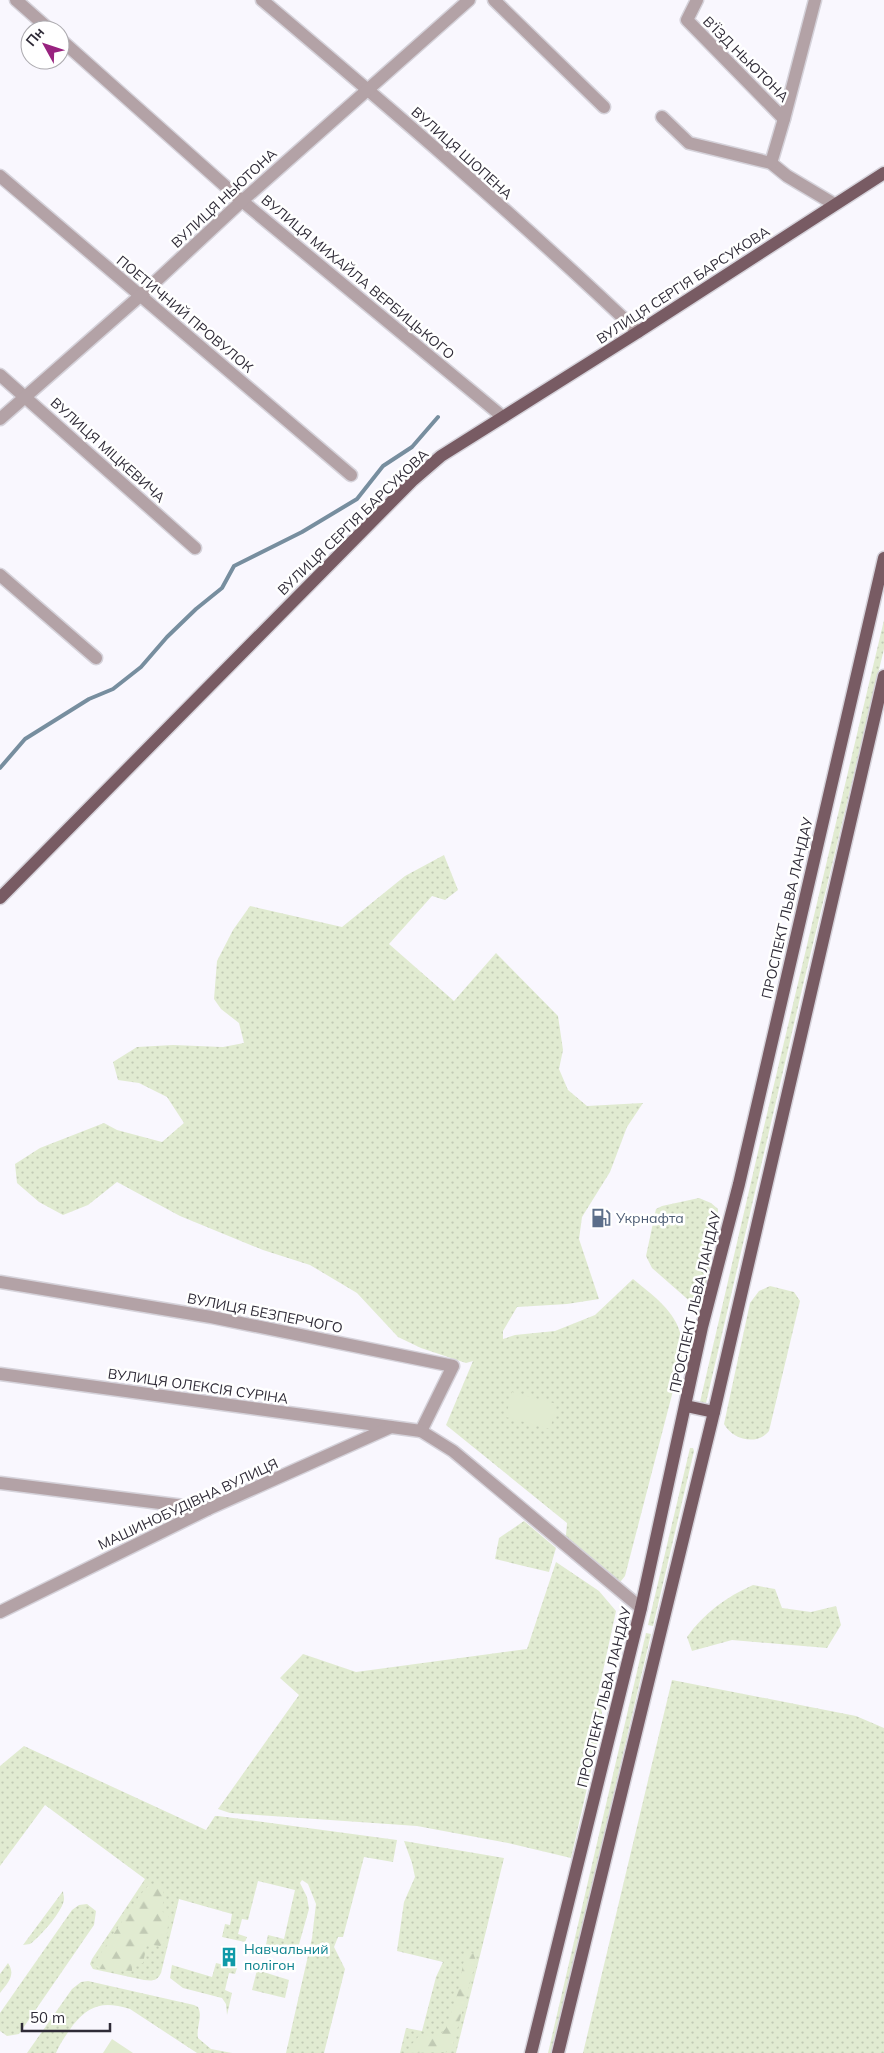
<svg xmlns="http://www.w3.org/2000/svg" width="884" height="2053" font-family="Mulish,sans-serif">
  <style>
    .green { fill: url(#green-dots) }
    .forest { fill: url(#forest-firs) }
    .pitch { fill: #e1ebd1 }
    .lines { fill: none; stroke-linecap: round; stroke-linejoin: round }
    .stream { stroke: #778e9f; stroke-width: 4 }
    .minor-casing { stroke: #d5d2da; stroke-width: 15 }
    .major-casing { stroke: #d5d2da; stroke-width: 15 }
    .minor { stroke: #b3a2a6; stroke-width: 12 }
    .major { stroke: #785b63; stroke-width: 12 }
    .labels { text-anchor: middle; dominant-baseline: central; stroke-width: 5; stroke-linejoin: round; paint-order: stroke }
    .street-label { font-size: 14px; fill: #2f2b37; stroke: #fff }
    .service-label { font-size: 14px; fill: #4e5e75; stroke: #fff; text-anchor: start }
    .culture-label { font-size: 14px; fill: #0d838f; stroke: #fff; text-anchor: start }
  </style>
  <defs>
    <pattern id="green-dots" width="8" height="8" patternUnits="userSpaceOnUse" patternTransform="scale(1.25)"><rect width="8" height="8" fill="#e1ebd1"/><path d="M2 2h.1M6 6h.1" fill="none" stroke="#c1cab4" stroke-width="1.8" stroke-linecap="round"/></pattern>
    <pattern id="forest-firs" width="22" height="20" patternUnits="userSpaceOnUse" patternTransform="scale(1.25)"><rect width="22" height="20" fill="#e1ebd1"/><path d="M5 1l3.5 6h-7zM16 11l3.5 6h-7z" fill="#c1cab4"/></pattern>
  </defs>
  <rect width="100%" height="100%" fill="#f9f7fe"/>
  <g class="green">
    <path d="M 884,620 L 884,649 L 803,985 L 706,1403 L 700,1402 L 758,1152 Z"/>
    <path d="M 444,855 L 458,890 L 445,900 L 432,896 L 389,944 L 454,1001 L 496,953 L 558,1016 L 563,1050 L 559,1069 L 568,1090 L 587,1106 L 643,1103 L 627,1127 L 610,1172 L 582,1217 L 579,1239 L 599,1299 L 567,1304 L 517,1307 L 503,1331 L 503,1339 L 515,1335 L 555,1331 L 595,1315 L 633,1279 C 651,1294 676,1311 681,1336 C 683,1342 682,1350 682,1356 L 625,1576 L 621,1581 L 612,1583 L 561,1540 L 566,1535 L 567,1523 L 446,1425 L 473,1361 L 466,1363 L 421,1348 L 398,1337 L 357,1293 L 310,1265 L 263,1250 L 180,1216 L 117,1182 L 88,1205 L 63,1215 L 39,1202 L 17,1183 L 15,1164 L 40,1148 L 104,1123 L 117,1130 L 162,1142 L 184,1123 L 167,1097 L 139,1083 L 118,1080 L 113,1062 L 137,1047 L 173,1045 L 223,1047 L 244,1043 L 239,1023 L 221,1009 L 214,999 L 217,961 L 233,930 L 250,906 L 342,927 L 405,876 Z"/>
    <path d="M 699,1198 L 711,1203 L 718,1209 L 718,1218 L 711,1241 L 710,1269 L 703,1298 L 693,1304 L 652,1268 L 646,1256 L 656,1209 L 662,1206 Z"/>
    <path d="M 770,1286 L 794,1292 L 800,1301 L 769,1431 C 757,1446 733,1440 724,1424 L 750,1303 L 759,1291 Z"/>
    <path d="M 690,1448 L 693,1448 L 694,1451 L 653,1626 L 648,1625 Z"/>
    <path d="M 524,1521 L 556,1548 L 549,1572 L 495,1559 L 499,1538 Z"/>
    <path d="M 556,1562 L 599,1591 L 616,1611 L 598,1694 L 603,1718 L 571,1858 L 508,1843 L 417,1826 L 230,1813 L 218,1809 L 299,1695 L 280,1678 L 303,1654 L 356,1672 L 527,1649 Z"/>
    <path d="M 753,1585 L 775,1589 L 782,1608 L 811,1612 L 836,1606 L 841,1625 L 827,1648 L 732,1640 L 692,1651 L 687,1637 C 704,1613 726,1597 753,1585 Z"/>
    <path d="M 646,1633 L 651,1634 L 553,2053 L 548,2053 Z"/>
    <path d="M 672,1680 L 856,1716 L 884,1728 L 884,2053 L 583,2053 Z"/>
    <path d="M 24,1746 L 206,1830 L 215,1816 L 218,1816 L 397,1840 L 393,1862 L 364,1857 L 343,1937 L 338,1937 L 334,1947 L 345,1969 L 324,2053 L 286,2053 L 312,1938 L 316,1904 L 308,1884 L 302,1880 L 300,1883 L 307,1897 L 309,1909 L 296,1955 L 265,1949 L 268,1935 L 284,1939 L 295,1890 L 258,1881 L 248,1920 L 242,1919 L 238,1934 L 247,1937 L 245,1942 L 222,1937 L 225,1924 L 230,1925 L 232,1914 L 179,1899 L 161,1973 C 157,1981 153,1981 144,1980 L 93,1969 L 90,1964 L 92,1959 L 145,1879 L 45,1805 L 0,1866 L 0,1766 Z"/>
    <path d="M 404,1841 L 504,1858 L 456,2053 L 400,2053 L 406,2028 L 422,2031 L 436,1977 L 443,1962 L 397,1951 L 404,1902 L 415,1877 L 412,1863 Z"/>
    <path d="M 63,1891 C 63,1893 64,1896 64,1899 C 64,1910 39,1938 30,1944 L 23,1945 Z"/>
    <path d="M 87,1904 L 96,1911 L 94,1925 L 19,2034 L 7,2036 L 0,2031 L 0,2013 L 72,1910 L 79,1905 Z"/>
    <path d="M 8,1963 C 16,1975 8,1983 0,1993 L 0,1974 Z"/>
    <path d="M 216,1963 L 237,1968 L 235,1974 L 229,1973 L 225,1990 L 232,1993 L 227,2015 L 226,2004 L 222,1998 L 183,1988 L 170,1978 L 172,1965 L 212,1977 Z"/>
    <path d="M 257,1970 L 289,1980 L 285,1998 L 252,1990 Z"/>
    <path d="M 88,1981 L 194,2005 L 198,2007 C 203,2017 196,2027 198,2038 L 211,2049 L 232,2053 L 197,2053 L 130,2009 C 104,2001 90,2004 73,2025 C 67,2034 60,2043 56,2053 L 27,2053 L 72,1989 L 81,1982 Z"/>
  </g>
  <g class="forest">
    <path d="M 150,1884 L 163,1886 L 164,1900 L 161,1910 L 169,1917 L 166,1942 L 160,1946 L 147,1944 L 143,1963 L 132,1965 L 132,1971 L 101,1969 L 93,1966 L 95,1962 L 139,1896 Z"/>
    <path d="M 473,1953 L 476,1961 L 451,2052 L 407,2053 L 411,2045 L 420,2035 L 440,2035 L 446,2028 L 458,1992 L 463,1964 L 467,1954 Z"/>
  </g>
  <g class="pitch">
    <path d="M 512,1392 L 557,1404 L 550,1429 L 506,1417 Z"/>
    <path d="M 112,2039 L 133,2053 L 103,2053 Z"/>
  </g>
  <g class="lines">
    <path class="stream" d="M 0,768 L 25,739 L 89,699 L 113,689 L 141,667 L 167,637 L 196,609 L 222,588 L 234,566 L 302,532 L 357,499 L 383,466 L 412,447 L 438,417"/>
    <defs>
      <g id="minor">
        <path d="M 16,0 L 50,30"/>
        <path d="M 262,0 C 390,108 517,217 638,332"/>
        <path d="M 494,0 L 604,107"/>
        <path d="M 697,0 L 687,20 L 784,119"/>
        <path d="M 60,39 L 242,201 L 503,417"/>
        <path d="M 662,117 L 689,143 L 771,163 L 787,176 L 834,204"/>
        <path d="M 771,163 L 784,119 L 815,0"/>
        <path d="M 0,176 L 351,475"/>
        <path d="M 0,375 L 195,548"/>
        <path d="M 0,419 L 140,296 L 242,201 L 469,0"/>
        <path d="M 0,575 L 96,658"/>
        <path d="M 0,1282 L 211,1317 L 453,1366 L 421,1431"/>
        <path d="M 0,1374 L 421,1431 L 453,1451 L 641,1608"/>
        <path d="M 0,1483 L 208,1509"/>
        <path d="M 0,1612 L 208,1509 L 391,1427"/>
      </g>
      <g id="major">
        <path d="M 0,898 L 412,481 L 441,456 L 638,332 L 884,173"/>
        <path d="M 686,1406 L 714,1412"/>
        <path d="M 531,2053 L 641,1608 L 702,1327 L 739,1184 L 884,558"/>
        <path d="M 558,2053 L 714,1412 L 884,676"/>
      </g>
    </defs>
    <use href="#minor" class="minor-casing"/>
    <use href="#major" class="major-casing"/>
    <use href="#minor" class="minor"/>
    <use href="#major" class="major"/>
  </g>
  <defs>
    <symbol id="fuel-bare" viewBox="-9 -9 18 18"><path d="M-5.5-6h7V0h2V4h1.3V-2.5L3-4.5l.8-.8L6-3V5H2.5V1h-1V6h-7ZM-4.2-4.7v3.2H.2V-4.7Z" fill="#5c6f8a" stroke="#fff" stroke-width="2.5" paint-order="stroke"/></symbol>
    <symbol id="building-bare" viewBox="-9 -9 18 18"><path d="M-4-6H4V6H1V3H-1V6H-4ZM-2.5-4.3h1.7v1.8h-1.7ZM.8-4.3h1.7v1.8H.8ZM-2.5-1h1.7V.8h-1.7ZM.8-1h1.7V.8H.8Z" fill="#0f9aa8" stroke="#fff" stroke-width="2.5" paint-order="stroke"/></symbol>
  </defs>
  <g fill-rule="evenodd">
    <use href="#fuel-bare" x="587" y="1204" width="28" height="28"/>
    <use href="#building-bare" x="215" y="1943" width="28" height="28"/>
  </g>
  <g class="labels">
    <g class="street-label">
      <text transform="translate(746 59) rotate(45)">В’ЇЗД НЬЮТОНА</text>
      <text transform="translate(462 153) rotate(42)">ВУЛИЦЯ ШОПЕНА</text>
      <text transform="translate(224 198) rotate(-43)">ВУЛИЦЯ НЬЮТОНА</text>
      <text transform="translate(358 277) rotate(40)">ВУЛИЦЯ МИХАЙЛА ВЕРБИЦЬКОГО</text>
      <text transform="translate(683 285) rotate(-33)">ВУЛИЦЯ СЕРГІЯ БАРСУКОВА</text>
      <text transform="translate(185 314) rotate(40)">ПОЕТИЧНИЙ ПРОВУЛОК</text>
      <text transform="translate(108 450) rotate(42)">ВУЛИЦЯ МІЦКЕВИЧА</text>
      <text transform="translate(353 522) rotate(-44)">ВУЛИЦЯ СЕРГІЯ БАРСУКОВА</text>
      <text transform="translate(787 908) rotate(-77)">ПРОСПЕКТ ЛЬВА ЛАНДАУ</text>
      <text transform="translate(695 1302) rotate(-77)">ПРОСПЕКТ ЛЬВА ЛАНДАУ</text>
      <text transform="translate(265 1313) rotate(11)">ВУЛИЦЯ БЕЗПЕРЧОГО</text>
      <text transform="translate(198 1386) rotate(8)">ВУЛИЦЯ ОЛЕКСІЯ СУРІНА</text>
      <text transform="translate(188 1504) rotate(-25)">МАШИНОБУДІВНА ВУЛИЦЯ</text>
      <text transform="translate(604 1697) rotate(-76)">ПРОСПЕКТ ЛЬВА ЛАНДАУ</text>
    </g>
    <g class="service-label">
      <text x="616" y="1218">Укрнафта</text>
    </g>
    <g class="culture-label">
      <text x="244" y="1949">Навчальний<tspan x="244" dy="16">полігон</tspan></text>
    </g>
  </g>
  <g transform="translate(45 45) rotate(310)"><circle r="24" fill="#ffffff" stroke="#acaaaf"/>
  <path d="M0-4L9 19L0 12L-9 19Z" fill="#98237f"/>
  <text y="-8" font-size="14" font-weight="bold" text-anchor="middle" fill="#2f2b37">Пн</text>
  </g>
  <path d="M22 2023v8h88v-8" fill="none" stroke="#2f2b37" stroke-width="2.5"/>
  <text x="30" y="2023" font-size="15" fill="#2f2b37" stroke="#ffffff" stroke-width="4" paint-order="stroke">50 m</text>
</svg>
